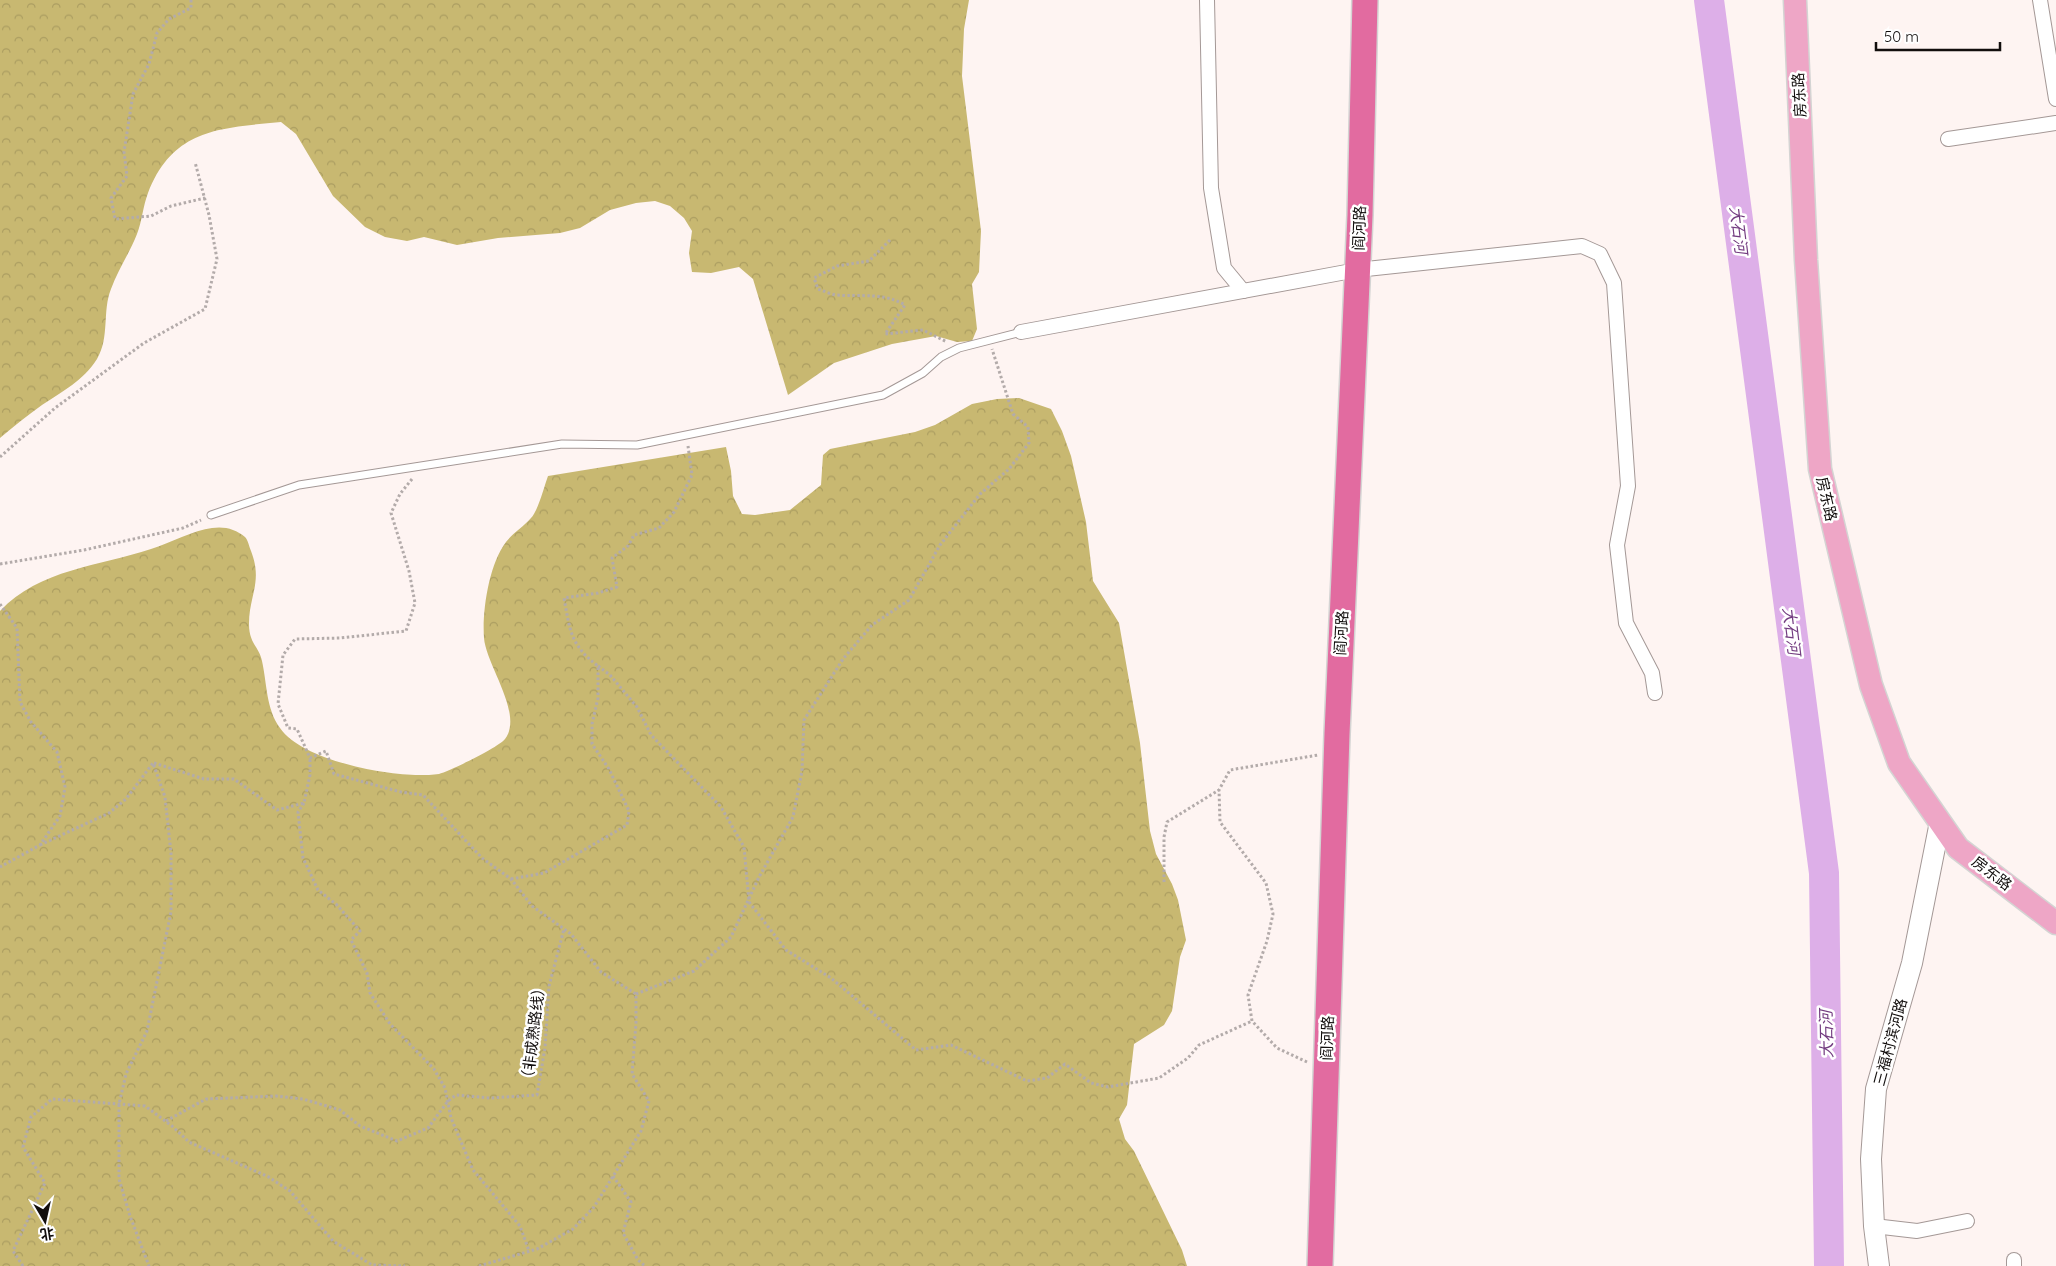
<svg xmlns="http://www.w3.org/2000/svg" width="2056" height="1266" font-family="Quicksand,'Noto Sans SC',sans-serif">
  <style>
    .forest { fill: url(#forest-crowns) }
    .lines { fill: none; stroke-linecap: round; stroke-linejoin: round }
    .river { stroke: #ddafe8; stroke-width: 30 }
    .lane-casing { stroke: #a49896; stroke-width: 9 }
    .street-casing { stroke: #a49896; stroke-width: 16 }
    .secondary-casing { stroke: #a49896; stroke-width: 22 }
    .primary-casing { stroke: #d4d4d3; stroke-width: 25 }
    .highway-casing { stroke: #d4d4d3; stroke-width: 28 }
    .path { stroke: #b3abaa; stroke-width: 3; stroke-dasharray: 2.5 2.5; stroke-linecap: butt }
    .lane { stroke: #fff; stroke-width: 7 }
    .street { stroke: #fff; stroke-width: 14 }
    .secondary { stroke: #fff; stroke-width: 20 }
    .primary { stroke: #eea6c6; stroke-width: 22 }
    .highway { stroke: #e26ba0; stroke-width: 25 }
    .labels { text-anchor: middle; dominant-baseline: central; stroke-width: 5; stroke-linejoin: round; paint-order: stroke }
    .street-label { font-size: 15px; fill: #120e0d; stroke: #fff }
    .water-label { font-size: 16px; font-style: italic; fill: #733c80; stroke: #fff }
  </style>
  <defs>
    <pattern id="forest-crowns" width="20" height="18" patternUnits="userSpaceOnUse" patternTransform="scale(1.25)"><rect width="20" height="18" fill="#c8b871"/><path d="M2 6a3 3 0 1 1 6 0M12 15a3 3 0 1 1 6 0" fill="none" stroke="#ab9d61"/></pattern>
  </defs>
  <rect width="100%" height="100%" fill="#fef4f2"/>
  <g class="forest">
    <path d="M 0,0 L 969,0 L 964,29 L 962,76 L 981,231 L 979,272 L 972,284 L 977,329 L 972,341 L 957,342 L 936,336 L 892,344 L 834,363 L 788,395 L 753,279 L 739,267 L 711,273 L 692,272 L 689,253 L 692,231 L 684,218 L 670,206 L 655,201 L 636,203 L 610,210 L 580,228 L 560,233 L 498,238 L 457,245 L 424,237 L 407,241 L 385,237 L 365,227 L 333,196 L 296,134 L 281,122 C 221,128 173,128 148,193 C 143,206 142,221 137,234 C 130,252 118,270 111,289 C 102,311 110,337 97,359 C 83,381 63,391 42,405 C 28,415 14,426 0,438 Z"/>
    <path d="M 1019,398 L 1051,409 L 1062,431 L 1071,456 L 1086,522 L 1093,581 L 1119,623 L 1140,743 L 1150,831 L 1156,854 L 1172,884 L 1178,900 L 1186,940 L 1180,957 L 1172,1011 L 1164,1025 L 1134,1044 L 1127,1105 L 1119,1119 L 1125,1139 L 1134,1151 L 1182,1250 L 1187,1266 L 0,1266 L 0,611 C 39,569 100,566 151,549 C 170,543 194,530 212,528 C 224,526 236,529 245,537 C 248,540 249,546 251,551 C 263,582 249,595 249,624 C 249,644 259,646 262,661 C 267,683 266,709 280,728 C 302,760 383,775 419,775 C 425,775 433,775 439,774 C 450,771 499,747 505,739 C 524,714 486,665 484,638 C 482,611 489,564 506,542 C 513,533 523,527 531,518 C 538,511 544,487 548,476 L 726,447 L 731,471 L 733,496 L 742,514 L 755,515 L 790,510 L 821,485 L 823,455 L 830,449 L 915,432 L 935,425 L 972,404 L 997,399 Z"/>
  </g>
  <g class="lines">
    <path class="river" d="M 1709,0 L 1824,873 L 1829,1266"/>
    <defs>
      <path id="lane" d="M 211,515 L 299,485 L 562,444 L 637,445 L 883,395 L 923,373 L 941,357 L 959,348 L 1021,332"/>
      <g id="street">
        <path d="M 1207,0 L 1211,188 L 1224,268 L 1243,291"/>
        <path d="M 2040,0 L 2056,99"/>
        <path d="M 1948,139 L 2056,123"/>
        <path d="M 1021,332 L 1357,270 L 1582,246 L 1600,254 L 1614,283 L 1628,486 L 1617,545 L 1626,623 L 1652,673 L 1655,693"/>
        <path d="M 1874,1226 L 1917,1231 L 1967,1221"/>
        <path d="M 2014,1266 L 2014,1260"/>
      </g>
      <path id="secondary" d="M 1879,1266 L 1874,1226 L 1871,1159 L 1876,1089 L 1912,963 L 1940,822"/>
      <path id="primary" d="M 1795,0 L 1806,260 L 1820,469 L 1871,685 L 1899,763 L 1958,848 L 2056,923"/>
      <path id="highway" d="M 1320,1266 L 1337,734 L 1360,215 L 1365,0"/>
    </defs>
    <use href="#lane" class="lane-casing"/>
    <use href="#street" class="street-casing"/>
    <use href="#secondary" class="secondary-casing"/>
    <use href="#primary" class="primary-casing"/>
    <use href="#highway" class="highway-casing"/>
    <g class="path">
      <path d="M 191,0 L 191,8 L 169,19 L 157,33 L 149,64 L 133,94 L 124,152 L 127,176 L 111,198 L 115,219 L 151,216 L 171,206 L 205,198"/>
      <path d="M 890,240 L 869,261 L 837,266 L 814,278 L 818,289 C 824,291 830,294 836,295 C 861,297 883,292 905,305 L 885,334 L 923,330 L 947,342"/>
      <path d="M 0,457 L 55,408 L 144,343 L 205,309 L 217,259 L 209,215 L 195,162"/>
      <path d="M 412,479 L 400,494 L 391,513 L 409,571 L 415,603 L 406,631 L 340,638 L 295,639 L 283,655 L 278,704 L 288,728 L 297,729 L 310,758 L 326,751 L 334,774 L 401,792 L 423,795 L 482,858 L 511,879 L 532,906 L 571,934 L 601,972 L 636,994 L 636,1023 L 632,1074 L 649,1101 L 641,1131 L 594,1207 L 573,1229 L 537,1249 L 479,1266"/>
      <path d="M 0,564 L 84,550 L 183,528 L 201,520"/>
      <path d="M 0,604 L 17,628 L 20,702 L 31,722 L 57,752 L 65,787 L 60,816 L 40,845 L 0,867"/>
      <path d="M 598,666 L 610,675 L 637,707 L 651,735 L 721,807 L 744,847 L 749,902 L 786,950 L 831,978 L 916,1050 L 951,1045 L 1027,1081 L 1047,1078 L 1065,1064 L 1091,1083 L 1108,1087 L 1159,1078 L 1188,1058 L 1199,1045 L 1252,1021"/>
      <path d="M 154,763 L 204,779 L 234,779 L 277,810 L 304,803 L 310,775 L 310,758"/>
      <path d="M 304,803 L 298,812 L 303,858 L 318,890 L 337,905 L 360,931 L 351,940 L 367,973 L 370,993 L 390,1024 L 434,1069 L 445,1088 L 451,1118 L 473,1170 L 520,1226 L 529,1251"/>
      <path d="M 40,845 L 109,813 L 126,799 L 153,763 L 165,797 L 171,853 L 171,912 L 147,1031 L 126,1074 L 119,1104 L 119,1179 L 130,1216 L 149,1266"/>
      <path d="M 511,879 L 544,873 L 627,825 L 629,811 L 609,769 L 592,744 L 592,724 L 598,698 L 598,666 C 570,645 570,630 564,598 L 598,593 L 617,587 L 612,558 L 628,546 L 634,535 L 659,528 L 674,512 L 692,475 L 688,446"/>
      <path d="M 1164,882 L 1164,837 L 1167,822 L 1219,790"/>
      <path d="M 636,994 L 694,971 L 731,937 L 759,877 L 793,817 L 802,771 L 804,720 L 843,659 L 872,625 L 909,600 L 940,545 L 980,494 L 1009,469 L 1029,443 L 1028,427 L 1013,414 L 992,349"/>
      <path d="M 1307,1062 L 1277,1048 L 1252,1021 L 1248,995 L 1267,941 L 1273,914 L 1266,883 L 1220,822 L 1219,790 L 1230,770 L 1318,755"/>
      <path d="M 166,1121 L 206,1099 L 276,1096 L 303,1099 L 340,1110 L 360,1126 L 397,1141 L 428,1128 L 448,1101 L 456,1095 L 490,1098 L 537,1095 L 545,1048 L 549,986 L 564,929"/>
      <path d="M 613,1176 L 631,1202 L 623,1233 L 638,1260 L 645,1266"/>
      <path d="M 23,1266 L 13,1251 L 45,1183 L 23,1147 L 31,1117 L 52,1099 L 145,1106 L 172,1126 L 189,1142 L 267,1176 L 290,1191 L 333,1241 L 372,1265 L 405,1266"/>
    </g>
    <use href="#lane" class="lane"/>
    <use href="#street" class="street"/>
    <use href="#secondary" class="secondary"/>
    <use href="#primary" class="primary"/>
    <use href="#highway" class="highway"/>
  </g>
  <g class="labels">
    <g class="street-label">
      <text transform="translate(1799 95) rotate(-93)">房东路</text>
      <text transform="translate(1359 228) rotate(-88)">阎河路</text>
      <text transform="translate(1827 499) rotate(77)">房东路</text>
      <text transform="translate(1341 633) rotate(-87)">阎河路</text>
      <text transform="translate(1992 873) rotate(37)">房东路</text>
      <text transform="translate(533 1033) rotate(-83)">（非成熟路线）</text>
      <text transform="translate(1327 1038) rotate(-88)">阎河路</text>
      <text transform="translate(1890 1042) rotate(-75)">三福村滨河路</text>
    </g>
    <g class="water-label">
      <text transform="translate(1739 230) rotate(83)">大石河</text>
      <text transform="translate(1792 631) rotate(83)">大石河</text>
      <text transform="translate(1826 1034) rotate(-91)">大石河</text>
    </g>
  </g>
  <g transform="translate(45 1221) rotate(171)" stroke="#ffffff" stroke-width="4" paint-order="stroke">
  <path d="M0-4L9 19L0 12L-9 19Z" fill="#120e0d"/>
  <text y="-8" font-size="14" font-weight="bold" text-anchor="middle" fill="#120e0d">北</text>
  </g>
  <path d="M1876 42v8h124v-8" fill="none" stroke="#120e0d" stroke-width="2.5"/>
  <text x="1884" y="42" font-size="15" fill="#120e0d" stroke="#ffffff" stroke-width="4" paint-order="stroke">50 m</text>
</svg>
